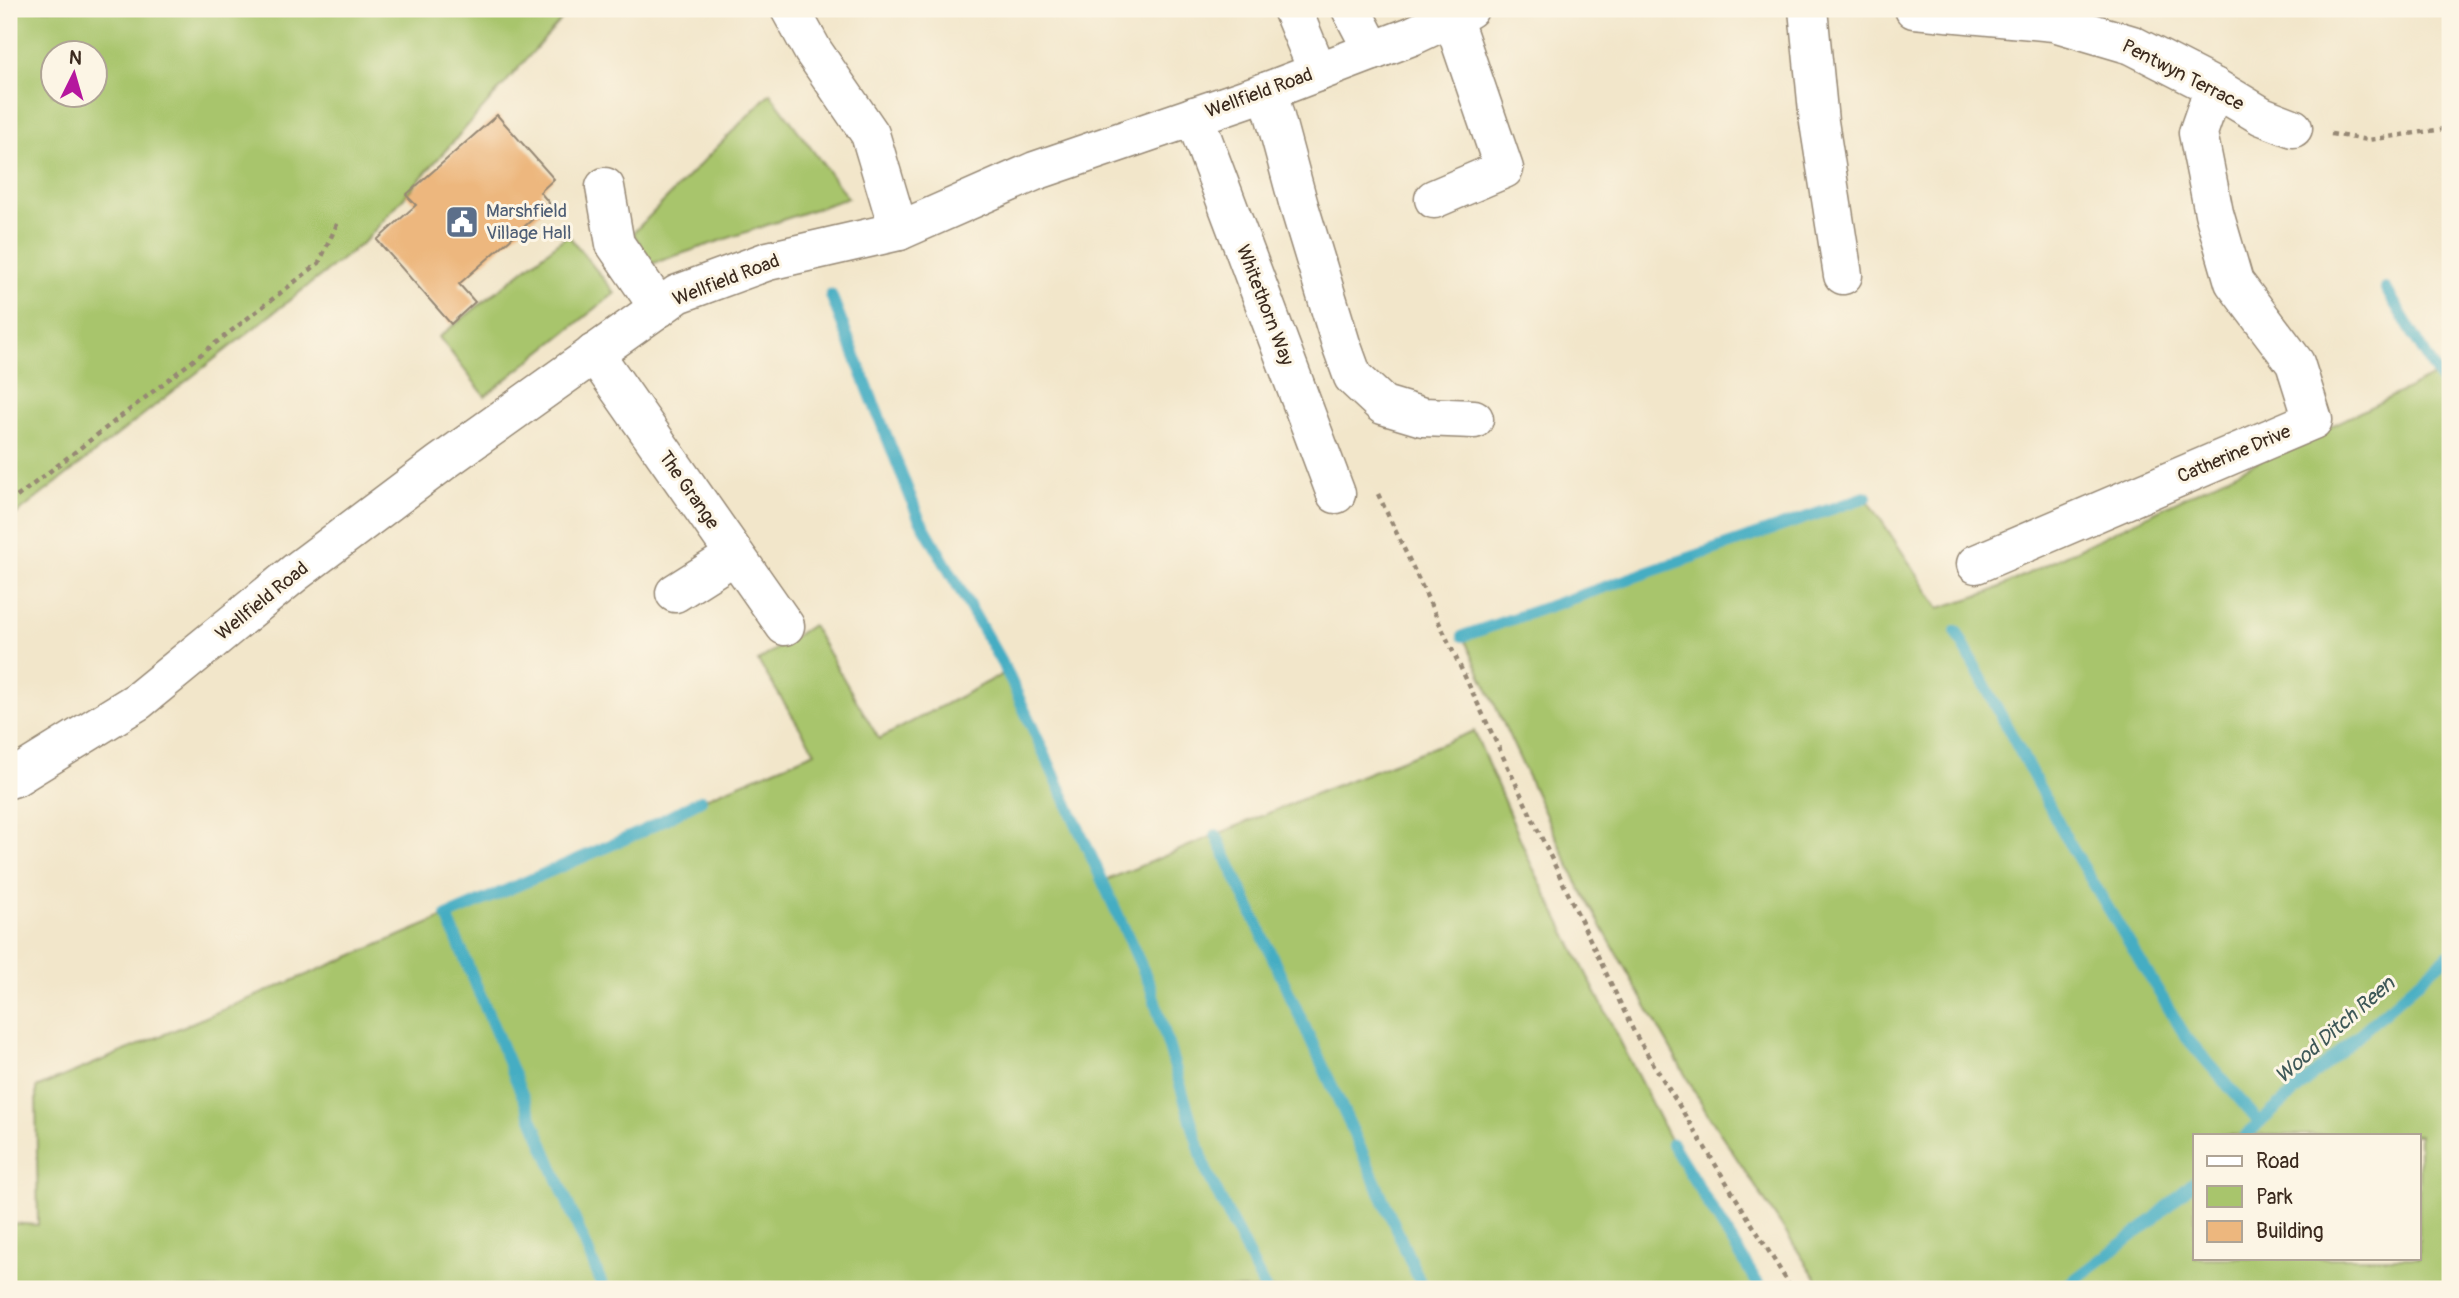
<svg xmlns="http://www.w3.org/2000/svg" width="2459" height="1298" font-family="Pangolin,sans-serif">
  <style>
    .green { fill: #a8c56c; stroke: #727845; stroke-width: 2; fill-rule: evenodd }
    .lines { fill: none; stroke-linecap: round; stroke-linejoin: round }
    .stream { stroke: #44adc3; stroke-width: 12 }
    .building { fill: #edb77e }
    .minor-casing { stroke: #968874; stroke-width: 41 }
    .path { stroke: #968874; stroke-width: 4.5; stroke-dasharray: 5 5; stroke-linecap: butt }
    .minor { stroke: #fff; stroke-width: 38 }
    .labels { text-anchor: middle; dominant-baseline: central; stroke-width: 6; stroke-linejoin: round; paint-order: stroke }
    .street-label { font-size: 19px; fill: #3b2a1e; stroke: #fcf5e5 }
    .service-label { font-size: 19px; fill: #4e5e75; stroke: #fcf5e5; text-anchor: start }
    .water-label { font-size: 21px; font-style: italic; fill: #3e5858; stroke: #fcf5e5 }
  </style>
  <rect width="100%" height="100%" fill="#fcf5e5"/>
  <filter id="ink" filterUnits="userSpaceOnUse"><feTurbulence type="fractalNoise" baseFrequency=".0143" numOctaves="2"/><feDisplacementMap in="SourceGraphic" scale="14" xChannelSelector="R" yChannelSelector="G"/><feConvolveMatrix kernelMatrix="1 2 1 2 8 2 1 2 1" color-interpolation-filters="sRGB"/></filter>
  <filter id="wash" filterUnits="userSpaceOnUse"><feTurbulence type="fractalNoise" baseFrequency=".00686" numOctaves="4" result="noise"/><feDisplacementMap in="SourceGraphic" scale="28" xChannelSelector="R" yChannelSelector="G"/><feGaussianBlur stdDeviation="1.57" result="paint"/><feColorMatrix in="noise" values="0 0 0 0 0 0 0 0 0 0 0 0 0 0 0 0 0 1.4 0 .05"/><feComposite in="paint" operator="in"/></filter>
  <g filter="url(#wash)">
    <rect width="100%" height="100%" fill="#f2e6ca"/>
    <g class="green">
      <path d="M 9,9 L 571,9 L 365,241 L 9,520 ZM 52,52 L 94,52 L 94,94 L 52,94 Z"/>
      <path d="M 770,93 L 848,198 L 651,264 L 633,233 Z"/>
      <path d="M 568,235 L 615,293 L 485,396 L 439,337 Z"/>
      <path d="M 2438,374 L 2450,395 L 2450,1289 L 1823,1289 L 1705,1110 L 1577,883 L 1463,636 L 1866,497 L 1939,608 L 1990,592 ZM 2195,1135 L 2419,1135 L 2419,1258 L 2195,1258 Z"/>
      <path d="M 812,625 L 879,739 L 1007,672 L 1102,882 L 1312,795 L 1474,731 L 1530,862 L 1672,1144 L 1761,1289 L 9,1289 L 9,1223 L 38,1225 L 36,1088 L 447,916 L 641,832 L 701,800 L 815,752 L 758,661 Z"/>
    </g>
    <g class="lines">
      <g class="stream">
        <path d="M 2386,289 L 2450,395"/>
        <path d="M 831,295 L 918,516 L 1007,672 L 1150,985 L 1206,1170 L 1265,1289"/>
        <path d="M 1956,631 L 2069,843 L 2186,1037 L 2260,1123"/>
        <path d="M 1463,636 L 1866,497"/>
        <path d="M 1216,835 L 1351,1127 L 1423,1289"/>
        <path d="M 2246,1135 L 2450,954"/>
        <path d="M 1672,1144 L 1761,1289"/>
        <path d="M 604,1289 L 447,916 L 641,832 L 701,800"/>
        <path d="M 2062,1289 L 2147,1225 L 2195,1181"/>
      </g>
    </g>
    <g id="blocks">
      <path class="building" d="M 497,115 L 554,179 L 540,192 L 550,204 L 459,284 L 475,302 L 451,324 L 377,240 L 416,205 L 406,195 Z"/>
    </g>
  </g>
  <g filter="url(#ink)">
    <use href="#blocks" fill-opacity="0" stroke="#968874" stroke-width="2"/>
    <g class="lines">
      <defs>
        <g id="minor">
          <path d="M 790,9 L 813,51 L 870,134 L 899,231"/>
          <path d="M 1292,9 L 1318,72"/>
          <path d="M 1351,9 L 1373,51"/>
          <path d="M 1808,9 L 1819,122 L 1843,275"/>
          <path d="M 1914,9 L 2054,22 L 2132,45 L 2214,87 L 2262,116 L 2293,128"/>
          <path d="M 1268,91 L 1299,206 L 1341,344 L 1353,377 L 1383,405 L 1423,417 L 1474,419"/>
          <path d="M 1194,116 L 1336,494"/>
          <path d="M 605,187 L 615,244 L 659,308"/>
          <path d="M 1434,199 L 1504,169 L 1452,17"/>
          <path d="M 594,353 L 785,626"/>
          <path d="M 1976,564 L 2313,420 L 2295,363 L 2234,282 L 2214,213 L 2198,133 L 2214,87"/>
          <path d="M 675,593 L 735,555"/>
          <path d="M 9,779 L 15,777 L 138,701 L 296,572 L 441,463 L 678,294 L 768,261 L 899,231 L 1035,171 L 1268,91 L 1412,36 L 1469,9"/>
        </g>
      </defs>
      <use href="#minor" class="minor-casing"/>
      <g class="path">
        <path d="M 2331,134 L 2368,140 L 2450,128"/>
        <path d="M 1378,494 L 1635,1034 L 1792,1289"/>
        <path d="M 9,503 L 319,263 L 339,220"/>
      </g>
      <use href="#minor" class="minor"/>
    </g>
  </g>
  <defs>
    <symbol id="civic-square" viewBox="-11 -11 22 22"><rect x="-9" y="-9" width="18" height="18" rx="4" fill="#5c6f8a" stroke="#fcf5e5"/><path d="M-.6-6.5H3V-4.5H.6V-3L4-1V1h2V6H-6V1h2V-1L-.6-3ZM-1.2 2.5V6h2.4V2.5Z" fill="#fff"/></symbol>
  </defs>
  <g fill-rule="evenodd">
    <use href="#civic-square" x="443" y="203" width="38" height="38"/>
  </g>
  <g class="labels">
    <g class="street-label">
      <text transform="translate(2183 75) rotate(27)">Pentwyn Terrace</text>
      <text transform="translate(1259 93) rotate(-20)">Wellfield Road</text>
      <text transform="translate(726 280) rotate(-21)">Wellfield Road</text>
      <text transform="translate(1265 305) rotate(69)">Whitethorn Way</text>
      <text transform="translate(2234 454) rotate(-23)">Catherine Drive</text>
      <text transform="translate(689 490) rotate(55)">The Grange</text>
      <text transform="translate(262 601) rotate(-39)">Wellfield Road</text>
    </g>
    <g class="service-label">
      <text x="486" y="211">Marshfield<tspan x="486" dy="22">Village Hall</tspan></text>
    </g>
    <g class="water-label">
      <text transform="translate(2335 1030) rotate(-41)">Wood Ditch Reen</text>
    </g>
  </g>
  <rect width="2459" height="1298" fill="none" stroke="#fcf5e5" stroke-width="35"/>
  <rect x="2193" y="1134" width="228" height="126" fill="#fcf5e5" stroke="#afa495" stroke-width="2"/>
  <rect x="2207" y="1156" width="35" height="10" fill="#ffffff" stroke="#afa495" stroke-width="2"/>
  <text x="2256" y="1168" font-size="21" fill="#3b2a1e">Road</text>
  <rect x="2207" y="1186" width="35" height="21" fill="#a8c56c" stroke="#afa495" stroke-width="2"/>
  <text x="2256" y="1204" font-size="21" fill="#3b2a1e">Park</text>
  <rect x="2207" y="1221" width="35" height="21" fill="#edb77e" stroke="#afa495" stroke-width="2"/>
  <text x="2256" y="1238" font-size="21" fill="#3b2a1e">Building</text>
  <g transform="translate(74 74) rotate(5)"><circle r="33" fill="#fcf5e5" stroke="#afa495" stroke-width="2"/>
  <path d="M0-5L12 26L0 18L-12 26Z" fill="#b5179e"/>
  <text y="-10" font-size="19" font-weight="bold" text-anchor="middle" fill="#3b2a1e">N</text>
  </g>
</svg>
